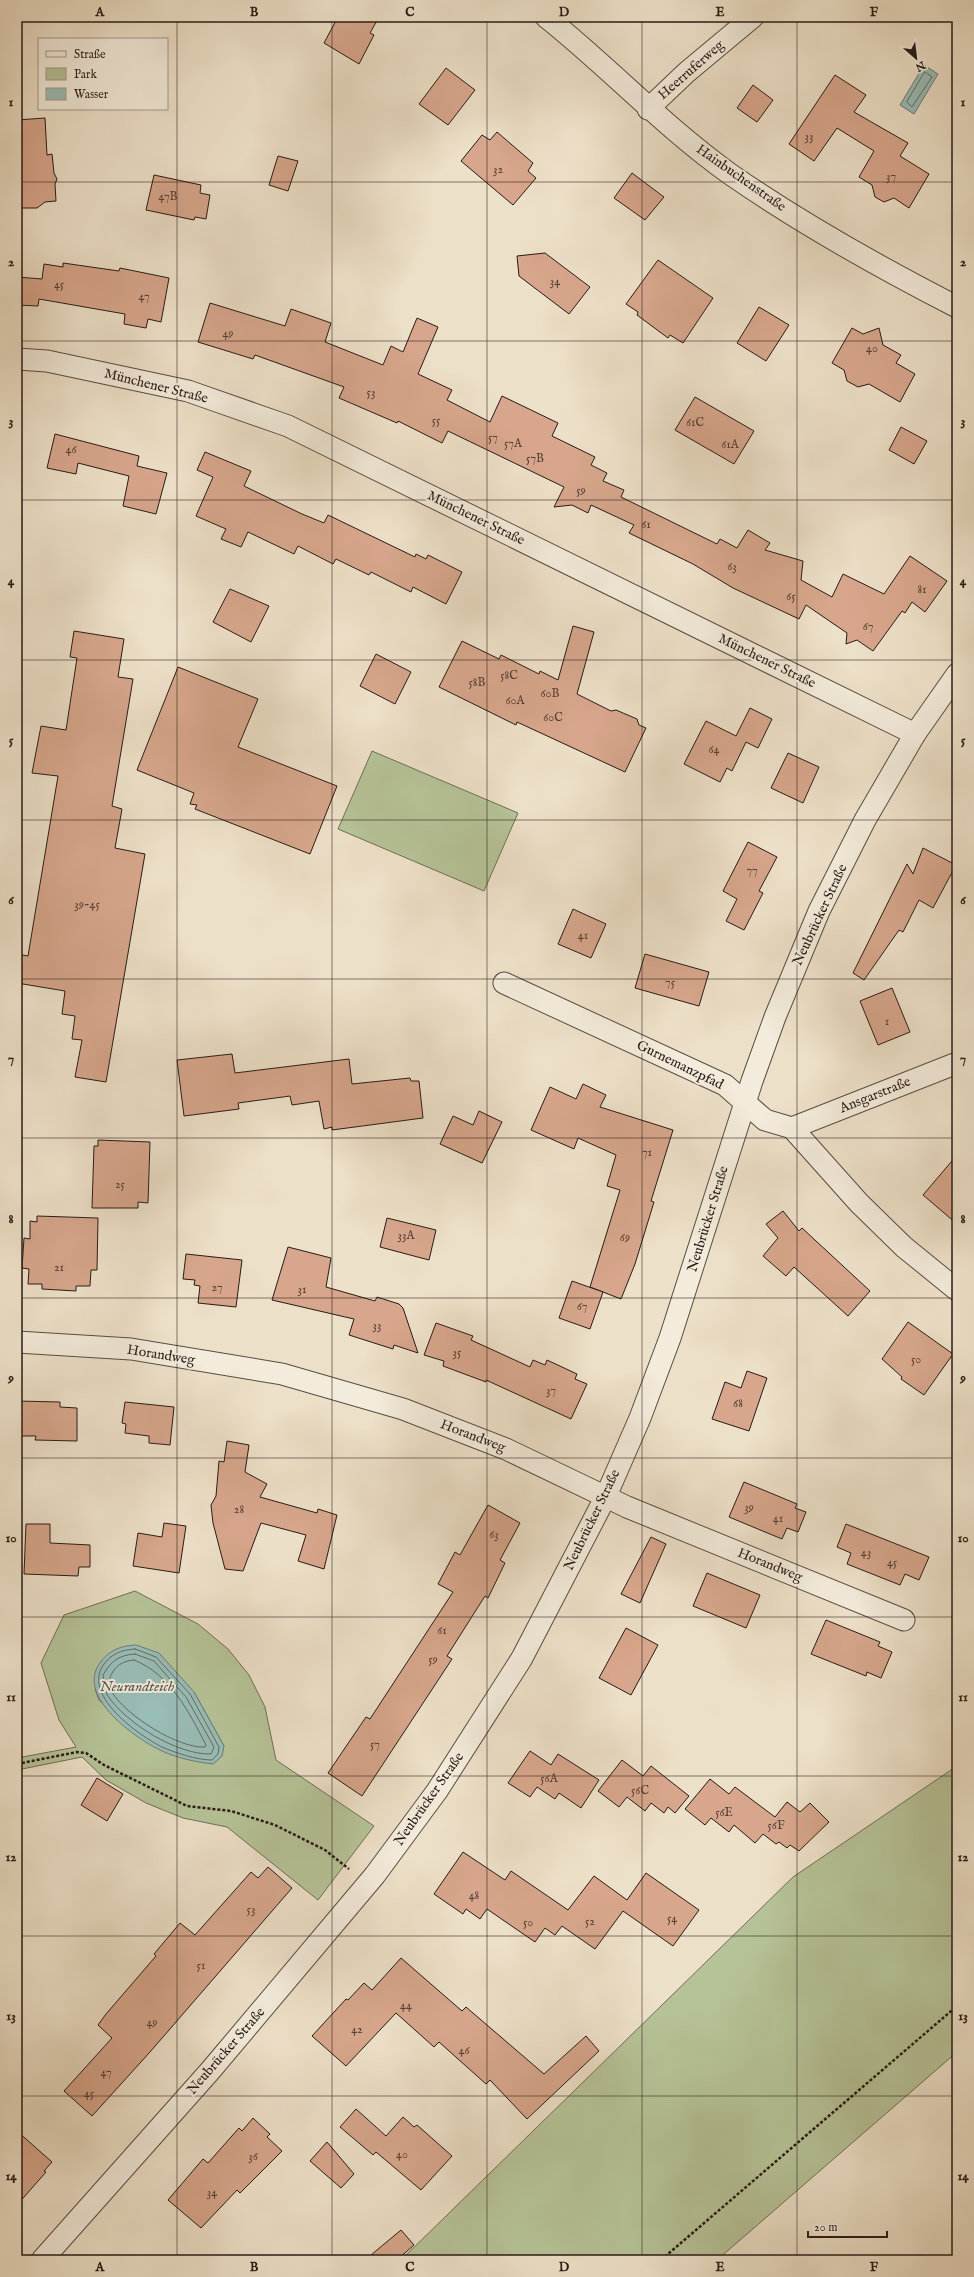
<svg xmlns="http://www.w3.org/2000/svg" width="974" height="2277" font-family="'IM FELL English',serif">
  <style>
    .green { fill: #b6c398; stroke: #6e6f57; fill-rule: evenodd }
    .water { fill: #99bdb7; stroke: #6b7c77 }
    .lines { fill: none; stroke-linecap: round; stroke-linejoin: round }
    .shore { stroke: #606c66; stroke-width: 1 }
    .building { fill: #d7a68c; stroke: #271b16 }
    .street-casing { stroke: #584c42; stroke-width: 23 }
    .path { stroke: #271b16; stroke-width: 2.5; stroke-dasharray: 3 2; stroke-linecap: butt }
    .street { stroke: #f3ebdb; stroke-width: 21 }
    .grid { fill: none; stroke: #271b16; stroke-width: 1; stroke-opacity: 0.55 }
    .labels { text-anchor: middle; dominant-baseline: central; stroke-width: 4; stroke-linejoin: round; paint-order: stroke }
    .number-label { font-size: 12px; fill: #533e34 }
    .street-label { font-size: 14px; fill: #271b16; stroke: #f3ebdb }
    .water-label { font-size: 15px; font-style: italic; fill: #4f544e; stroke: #f3ebdb }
    .neatline { fill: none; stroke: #271b16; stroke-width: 1.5 }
    .grid-label { font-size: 13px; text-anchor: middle; font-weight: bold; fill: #271b16 }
  </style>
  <rect width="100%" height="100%" fill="#ede0c8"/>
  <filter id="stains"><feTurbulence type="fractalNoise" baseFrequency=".005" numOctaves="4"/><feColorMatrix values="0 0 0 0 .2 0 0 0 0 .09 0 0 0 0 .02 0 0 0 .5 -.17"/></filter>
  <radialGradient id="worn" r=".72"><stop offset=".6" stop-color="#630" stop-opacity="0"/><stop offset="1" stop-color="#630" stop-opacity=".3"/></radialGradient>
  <g class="green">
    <path d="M 372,751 L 518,813 L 484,891 L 338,829 Z"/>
    <path d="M 135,1591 L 198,1624 L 228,1649 L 249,1675 L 265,1707 L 276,1760 L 374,1826 L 318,1900 L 227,1827 L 183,1818 L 146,1803 L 106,1780 L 82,1757 L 17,1770 L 17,1758 L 76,1747 L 59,1720 L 41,1663 L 64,1615 ZM 95,1689 L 194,1692 L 224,1746 L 131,1731 L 99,1700 Z"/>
    <path d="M 957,1766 L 957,2052 L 717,2260 L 401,2260 L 793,1877 Z"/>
  </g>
  <g class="water">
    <path d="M 924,65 L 938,74 L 914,114 L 900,105 Z"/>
    <path d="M 136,1645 L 159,1653 L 194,1692 L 224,1746 L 222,1756 L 213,1764 C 196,1762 176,1758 160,1750 C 135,1738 79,1698 98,1666 C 107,1651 119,1646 136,1645 Z"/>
  </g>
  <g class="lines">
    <g class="shore">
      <path d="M 925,72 L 932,77 L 912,107 L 907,102 Z"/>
      <path d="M 135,1649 L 156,1657 L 190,1694 L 219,1747 L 218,1754 L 212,1760 C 197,1760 176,1753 162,1747 C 138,1735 85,1697 102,1667 C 110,1654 121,1650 135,1649 Z"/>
      <path d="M 135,1654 L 154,1661 L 186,1697 L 214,1747 L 211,1754 C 177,1755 126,1723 108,1696 C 104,1690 104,1682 103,1675 C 111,1661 119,1655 135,1654 Z"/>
      <path d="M 134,1660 C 170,1674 189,1712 206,1745 L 205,1747 C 179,1749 125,1715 112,1692 C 110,1687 110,1682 110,1677 C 115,1666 122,1661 134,1660 Z"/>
    </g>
  </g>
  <g class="building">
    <path d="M 338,17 L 379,17 L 370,33 L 374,35 L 359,64 L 324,43 Z"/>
    <path d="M 446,68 L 475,90 L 448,125 L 419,104 Z"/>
    <path d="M 835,75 L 866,95 L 854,112 L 908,143 L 900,156 L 929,174 L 909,208 L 894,198 L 884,202 L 875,197 L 872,185 L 859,177 L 874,151 L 837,128 L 814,161 L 789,144 Z"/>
    <path d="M 753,85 L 773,100 L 757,122 L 737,108 Z"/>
    <path d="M 45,118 L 47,155 L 52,154 L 54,173 L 57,179 L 55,184 L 56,201 L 45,202 L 37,208 L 17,208 L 17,120 Z"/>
    <path d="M 497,132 L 533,163 L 528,171 L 536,178 L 513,205 L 461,161 L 482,135 L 490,140 Z"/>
    <path d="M 278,156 L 298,161 L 288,191 L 269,185 Z"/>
    <path d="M 632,173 L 664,197 L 645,220 L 614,198 Z"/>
    <path d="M 154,175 L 201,185 L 200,193 L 210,195 L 206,219 L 195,217 L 194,220 L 146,210 Z"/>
    <path d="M 545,253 L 590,287 L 569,314 L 519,276 L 517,256 Z"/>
    <path d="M 658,260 L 713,298 L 683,343 L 670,335 L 668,338 L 637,315 L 638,312 L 626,304 Z"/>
    <path d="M 63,263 L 119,271 L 120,268 L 169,278 L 161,322 L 148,319 L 146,328 L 124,324 L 125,314 L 39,299 L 38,306 L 17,305 L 17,277 L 42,279 L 44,264 L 63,267 Z"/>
    <path d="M 210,303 L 285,326 L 291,309 L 331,323 L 325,342 L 383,365 L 391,346 L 403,352 L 417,318 L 438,327 L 418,374 L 452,390 L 447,400 L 490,422 L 502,396 L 558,423 L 552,436 L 595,457 L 591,465 L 607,473 L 603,481 L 624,490 L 621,497 L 717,544 L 720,539 L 737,548 L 748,530 L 770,543 L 765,550 L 803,561 L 801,580 L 832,597 L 843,574 L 884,594 L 910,556 L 947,581 L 925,612 L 912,602 L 905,613 L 902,611 L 873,651 L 857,640 L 846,644 L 847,633 L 806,605 L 799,619 L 733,588 L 693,564 L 629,533 L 634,525 L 591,505 L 588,513 L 572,505 L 554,507 L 564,487 L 448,431 L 442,443 L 398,421 L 397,423 L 339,398 L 344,387 L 255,355 L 253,359 L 198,342 Z"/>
    <path d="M 759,307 L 789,325 L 766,361 L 737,343 Z"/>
    <path d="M 852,328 L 863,334 L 879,328 L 883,345 L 901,355 L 896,363 L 915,374 L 900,402 L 869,384 L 858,387 L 847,381 L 844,370 L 832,363 Z"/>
    <path d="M 695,397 L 754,431 L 734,464 L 675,430 Z"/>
    <path d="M 901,427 L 927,441 L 914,464 L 889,450 Z"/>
    <path d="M 55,434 L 139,456 L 137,466 L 167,473 L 156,514 L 123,506 L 129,476 L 78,463 L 76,474 L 47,468 Z"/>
    <path d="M 205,452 L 251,471 L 244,486 L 302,514 L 324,523 L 328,515 L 415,557 L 416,554 L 426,559 L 428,555 L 462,572 L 446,604 L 413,587 L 411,592 L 371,572 L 369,575 L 336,559 L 333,564 L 298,546 L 294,554 L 248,532 L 241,547 L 221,539 L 226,529 L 196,516 L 213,477 L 197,470 Z"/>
    <path d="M 230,589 L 269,606 L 251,642 L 213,622 Z"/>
    <path d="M 573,626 L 594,632 L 577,694 L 611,711 L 616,710 L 637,719 L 639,725 L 646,728 L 625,772 L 517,722 L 516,725 L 439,687 L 462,641 L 499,659 L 501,655 L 539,674 L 540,671 L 558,680 Z"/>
    <path d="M 74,631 L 124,639 L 118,677 L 133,679 L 112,806 L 122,809 L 115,848 L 145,854 L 106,1082 L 75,1077 L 82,1040 L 72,1039 L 75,1016 L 62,1014 L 65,991 L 17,983 L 17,954 L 28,956 L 58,776 L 32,773 L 41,726 L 66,730 L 77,658 L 70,657 Z"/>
    <path d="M 376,654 L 411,672 L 395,704 L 360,686 Z"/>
    <path d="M 178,667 L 258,699 L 238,747 L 337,786 L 310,854 L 195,809 L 197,805 L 190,804 L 194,793 L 137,770 Z"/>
    <path d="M 750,708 L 772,719 L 758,748 L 746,742 L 732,771 L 727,768 L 720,782 L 684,764 L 706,721 L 736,736 Z"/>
    <path d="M 788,753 L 819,767 L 803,803 L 771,788 Z"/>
    <path d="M 748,842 L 777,857 L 759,891 L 763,893 L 744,930 L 726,921 L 737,899 L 723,891 Z"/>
    <path d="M 923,848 L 956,865 L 933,908 L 919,900 L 903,932 L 899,930 L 864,980 L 853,973 L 907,864 L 913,874 Z"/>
    <path d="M 573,909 L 606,924 L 591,958 L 558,944 Z"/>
    <path d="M 645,954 L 709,972 L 699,1006 L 635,988 Z"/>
    <path d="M 892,988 L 910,1032 L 878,1045 L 860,1001 Z"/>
    <path d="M 232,1054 L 235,1073 L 349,1059 L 352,1084 L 410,1078 L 411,1081 L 419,1081 L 423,1118 L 332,1130 L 332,1127 L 324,1129 L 319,1101 L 292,1105 L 290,1096 L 238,1103 L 239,1109 L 184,1116 L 177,1060 Z"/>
    <path d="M 583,1084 L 606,1095 L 600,1107 L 673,1130 L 651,1201 L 654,1202 L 635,1264 L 621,1299 L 590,1287 L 620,1190 L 607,1186 L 616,1155 L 578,1138 L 574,1149 L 531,1130 L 550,1087 L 576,1099 Z"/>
    <path d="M 479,1111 L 502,1122 L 482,1163 L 440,1144 L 453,1116 L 473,1125 Z"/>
    <path d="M 98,1140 L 150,1142 L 148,1203 L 138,1202 L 138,1208 L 92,1208 L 94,1146 L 98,1146 Z"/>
    <path d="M 957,1155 L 957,1224 L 923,1195 Z"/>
    <path d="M 783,1211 L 799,1231 L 802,1228 L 870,1291 L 848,1316 L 794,1267 L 786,1276 L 763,1256 L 778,1238 L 766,1224 Z"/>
    <path d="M 37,1216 L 98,1218 L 97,1270 L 91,1270 L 90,1286 L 76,1286 L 76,1291 L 42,1289 L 42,1284 L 28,1284 L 29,1269 L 22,1268 L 24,1238 L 30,1239 L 30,1221 L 37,1222 Z"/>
    <path d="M 387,1218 L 436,1230 L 429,1260 L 380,1247 Z"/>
    <path d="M 288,1247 L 331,1258 L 326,1287 L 375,1301 L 377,1297 L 399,1304 L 403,1308 L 418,1353 L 394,1345 L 393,1349 L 349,1335 L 354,1319 L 272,1300 Z"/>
    <path d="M 186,1254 L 242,1260 L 236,1307 L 198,1303 L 200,1286 L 194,1285 L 195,1280 L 183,1279 Z"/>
    <path d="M 572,1281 L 603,1292 L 590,1329 L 559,1318 Z"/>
    <path d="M 908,1322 L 953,1354 L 924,1395 L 901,1379 L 902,1377 L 882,1359 Z"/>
    <path d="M 436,1323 L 473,1336 L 471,1340 L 530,1367 L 533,1360 L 545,1365 L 547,1360 L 577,1374 L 575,1379 L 587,1384 L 571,1419 L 486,1380 L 486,1382 L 443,1366 L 444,1361 L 424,1355 Z"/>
    <path d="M 747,1371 L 767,1378 L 749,1431 L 712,1419 L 725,1382 L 741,1388 Z"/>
    <path d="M 17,1401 L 60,1402 L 60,1407 L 77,1408 L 77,1441 L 35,1440 L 36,1436 L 17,1436 Z"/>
    <path d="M 125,1402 L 174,1407 L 170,1445 L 149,1443 L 149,1436 L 125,1433 L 126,1424 L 122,1423 Z"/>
    <path d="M 227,1441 L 249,1445 L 245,1472 L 267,1484 L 260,1497 L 317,1513 L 318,1509 L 337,1515 L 324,1569 L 298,1561 L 306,1535 L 261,1523 L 243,1571 L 225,1569 L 213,1523 L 211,1505 L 216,1496 L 219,1461 L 224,1462 Z"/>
    <path d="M 744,1482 L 797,1504 L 795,1508 L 806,1512 L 798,1532 L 787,1528 L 782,1539 L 729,1517 Z"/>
    <path d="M 488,1505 L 520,1523 L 500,1560 L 505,1563 L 488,1598 L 485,1596 L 447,1656 L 452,1659 L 362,1796 L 328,1773 L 366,1717 L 370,1719 L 453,1592 L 438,1584 L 455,1552 L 460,1555 Z"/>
    <path d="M 164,1523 L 186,1526 L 179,1573 L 133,1566 L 138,1533 L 162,1537 Z"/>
    <path d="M 26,1524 L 50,1524 L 50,1543 L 90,1545 L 90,1567 L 79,1567 L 78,1576 L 24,1574 Z"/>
    <path d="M 846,1524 L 929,1557 L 919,1580 L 905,1574 L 900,1585 L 847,1564 L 851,1553 L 837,1547 Z"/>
    <path d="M 651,1537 L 666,1544 L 640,1603 L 621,1594 Z"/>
    <path d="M 707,1573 L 760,1595 L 746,1628 L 693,1606 Z"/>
    <path d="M 826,1620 L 880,1642 L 878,1646 L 892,1652 L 881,1678 L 867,1672 L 866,1676 L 811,1654 Z"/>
    <path d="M 626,1628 L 658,1645 L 631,1695 L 599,1678 Z"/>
    <path d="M 530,1751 L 551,1765 L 558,1754 L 599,1780 L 581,1808 L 559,1793 L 555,1799 L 537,1787 L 530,1797 L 508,1783 Z"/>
    <path d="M 622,1760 L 643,1776 L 651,1766 L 689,1796 L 675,1813 L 668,1807 L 664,1813 L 651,1803 L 645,1811 L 627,1797 L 619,1807 L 598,1791 Z"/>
    <path d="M 97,1778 L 123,1794 L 107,1821 L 81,1805 Z"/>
    <path d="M 710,1779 L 729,1794 L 735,1787 L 775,1817 L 787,1802 L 800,1812 L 810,1803 L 829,1822 L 799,1851 L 790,1845 L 787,1848 L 779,1842 L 776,1844 L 763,1834 L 755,1843 L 734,1825 L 729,1832 L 711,1818 L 705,1825 L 685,1809 Z"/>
    <path d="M 463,1852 L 505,1880 L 511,1871 L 568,1910 L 594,1876 L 627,1900 L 646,1873 L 699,1910 L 673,1946 L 623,1911 L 595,1949 L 562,1926 L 555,1935 L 545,1928 L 535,1942 L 487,1909 L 480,1919 L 466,1909 L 463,1914 L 434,1894 Z"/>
    <path d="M 268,1867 L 292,1888 L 150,2052 L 92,2116 L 64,2091 L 112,2038 L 98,2025 L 106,2014 L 156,1956 L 154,1954 L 180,1923 L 195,1935 L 251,1872 L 258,1878 Z"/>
    <path d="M 401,1958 L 462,2011 L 466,2007 L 544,2074 L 586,2036 L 599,2051 L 527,2119 L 490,2080 L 486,2084 L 439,2042 L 434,2047 L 396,2013 L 346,2066 L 312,2036 L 346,1999 L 348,2000 L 364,1983 L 372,1990 Z"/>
    <path d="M 356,2109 L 386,2136 L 403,2117 L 414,2127 L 417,2125 L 452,2156 L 421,2190 L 376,2152 L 373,2155 L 340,2127 Z"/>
    <path d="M 253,2118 L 270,2134 L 267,2137 L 282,2151 L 240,2193 L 237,2190 L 201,2228 L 168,2200 L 203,2159 L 208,2163 L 239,2128 L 242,2131 Z"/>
    <path d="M 17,2131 L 52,2162 L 44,2171 L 46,2172 L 17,2205 Z"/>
    <path d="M 327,2142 L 354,2174 L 341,2188 L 310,2161 Z"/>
    <path d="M 401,2230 L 414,2245 L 397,2260 L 365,2260 Z"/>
  </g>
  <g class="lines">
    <defs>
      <g id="street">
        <path d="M 546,17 C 609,67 664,127 730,174 C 802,224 879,267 957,307"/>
        <path d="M 648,109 L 687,72 L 753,17"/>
        <path d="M 17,359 L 47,361 L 188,391 L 288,426 L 915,734"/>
        <path d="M 504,983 L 725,1085 L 765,1120 L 792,1128 L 859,1203 L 904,1247 L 957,1290"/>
        <path d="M 792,1128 L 957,1063"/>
        <path d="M 17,1342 L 131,1349 L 282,1374 L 403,1409 L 506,1449 L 627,1507 L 904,1620"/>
        <path d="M 42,2260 L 210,2071 L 375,1875 L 437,1791 L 522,1658 L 606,1496 L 640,1418 L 670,1338 L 752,1081 L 775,1017 L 819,911 L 865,820 L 915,734 L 957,674"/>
      </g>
    </defs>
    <use href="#street" class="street-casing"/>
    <g class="path">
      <path d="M 17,1764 L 77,1752 L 86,1753 L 104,1765 L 187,1806 L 231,1811 L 275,1825 L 325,1850 L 349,1869"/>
      <path d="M 661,2260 L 957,2006"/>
    </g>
    <use href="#street" class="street"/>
  </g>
  <path class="grid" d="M 177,17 L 177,2260M 332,17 L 332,2260M 487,17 L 487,2260M 642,17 L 642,2260M 797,17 L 797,2260M 17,182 L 957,182M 17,341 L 957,341M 17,500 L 957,500M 17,660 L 957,660M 17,820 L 957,820M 17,979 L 957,979M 17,1138 L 957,1138M 17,1298 L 957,1298M 17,1458 L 957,1458M 17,1617 L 957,1617M 17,1776 L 957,1776M 17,1936 L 957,1936M 17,2096 L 957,2096"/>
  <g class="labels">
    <g class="number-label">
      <text x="809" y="136">33</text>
      <text x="498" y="169">32</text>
      <text x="891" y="176">37</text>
      <text x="168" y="196">47B</text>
      <text x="555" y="281">34</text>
      <text x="59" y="284">45</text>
      <text x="144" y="296">47</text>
      <text x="228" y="333">49</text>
      <text x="872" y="348">40</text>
      <text x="371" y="392">53</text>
      <text x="436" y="420">55</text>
      <text x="695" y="422">61C</text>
      <text x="493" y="437">57</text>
      <text x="513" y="443">57A</text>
      <text x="730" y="444">61A</text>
      <text x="71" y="449">46</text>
      <text x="535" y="458">57B</text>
      <text x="581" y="490">59</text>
      <text x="646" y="524">61</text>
      <text x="732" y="566">63</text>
      <text x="922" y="589">81</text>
      <text x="791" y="596">65</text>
      <text x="868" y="626">67</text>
      <text x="509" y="675">58C</text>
      <text x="477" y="682">58B</text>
      <text x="550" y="693">60B</text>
      <text x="515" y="700">60A</text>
      <text x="553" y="717">60C</text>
      <text x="714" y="749">64</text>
      <text x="752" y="870">77</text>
      <text x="87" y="904">39-45</text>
      <text x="583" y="935">41</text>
      <text x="670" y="982">75</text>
      <text x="887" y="1021">1</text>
      <text x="647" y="1152">71</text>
      <text x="120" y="1184">25</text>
      <text x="406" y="1235">33A</text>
      <text x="625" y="1237">69</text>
      <text x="59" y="1267">21</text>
      <text x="217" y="1287">27</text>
      <text x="302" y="1289">31</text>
      <text x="582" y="1306">67</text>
      <text x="377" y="1325">33</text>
      <text x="457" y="1352">35</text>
      <text x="916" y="1359">50</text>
      <text x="551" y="1390">37</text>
      <text x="738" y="1403">68</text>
      <text x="749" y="1507">39</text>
      <text x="239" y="1509">28</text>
      <text x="778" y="1518">41</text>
      <text x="494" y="1534">63</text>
      <text x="866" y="1552">43</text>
      <text x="892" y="1562">45</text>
      <text x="442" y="1630">61</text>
      <text x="433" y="1659">59</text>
      <text x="375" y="1744">57</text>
      <text x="549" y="1778">56A</text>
      <text x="640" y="1790">56C</text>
      <text x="724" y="1812">56E</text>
      <text x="776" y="1825">56F</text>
      <text x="474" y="1895">48</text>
      <text x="251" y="1909">53</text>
      <text x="672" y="1918">54</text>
      <text x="590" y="1921">52</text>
      <text x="528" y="1922">50</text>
      <text x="201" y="1965">51</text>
      <text x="406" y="2005">44</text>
      <text x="152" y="2022">49</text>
      <text x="357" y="2029">42</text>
      <text x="464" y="2050">46</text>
      <text x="106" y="2072">47</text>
      <text x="89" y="2093">45</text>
      <text x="402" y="2154">40</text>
      <text x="253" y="2156">36</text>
      <text x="212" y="2192">34</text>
    </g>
    <g class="street-label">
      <text transform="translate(691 70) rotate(-41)">Heerruferweg</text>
      <text transform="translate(741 178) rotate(35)">Hainbuchenstraße</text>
      <text transform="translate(156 386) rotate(14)">Münchener Straße</text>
      <text transform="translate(476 518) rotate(26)">Münchener Straße</text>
      <text transform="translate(767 661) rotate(26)">Münchener Straße</text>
      <text transform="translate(820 915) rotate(-65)">Neubrücker Straße</text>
      <text transform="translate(680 1065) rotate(26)">Gurnemanzpfad</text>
      <text transform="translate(875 1095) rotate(-22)">Ansgarstraße</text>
      <text transform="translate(708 1219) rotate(-73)">Neubrücker Straße</text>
      <text transform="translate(161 1355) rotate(9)">Horandweg</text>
      <text transform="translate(473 1436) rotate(21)">Horandweg</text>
      <text transform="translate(592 1520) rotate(-64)">Neubrücker Straße</text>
      <text transform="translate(770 1565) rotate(22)">Horandweg</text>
      <text transform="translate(429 1799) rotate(-55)">Neubrücker Straße</text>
      <text transform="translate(226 2051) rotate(-49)">Neubrücker Straße</text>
    </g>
    <g class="water-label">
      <text x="137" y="1686">Neurandteich</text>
    </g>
  </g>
  <rect width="974" height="2277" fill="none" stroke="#ede0c8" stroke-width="44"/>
  <rect x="38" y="38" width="130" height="72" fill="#f3ebdb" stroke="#a1988c"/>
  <rect x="46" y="51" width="20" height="6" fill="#f3ebdb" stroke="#a1988c"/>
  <text x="74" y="58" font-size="12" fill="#271b16">Straße</text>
  <rect x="46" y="68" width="20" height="12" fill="#b6c398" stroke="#a1988c"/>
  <text x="74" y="78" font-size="12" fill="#271b16">Park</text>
  <rect x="46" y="88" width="20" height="12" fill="#99bdb7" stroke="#a1988c"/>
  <text x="74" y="98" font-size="12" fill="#271b16">Wasser</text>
  <g transform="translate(916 58) rotate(152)" stroke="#f3ebdb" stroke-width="3" paint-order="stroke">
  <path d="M0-3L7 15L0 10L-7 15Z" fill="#271b16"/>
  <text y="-6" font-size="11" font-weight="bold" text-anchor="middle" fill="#271b16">N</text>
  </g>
  <path d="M808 2231v6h79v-6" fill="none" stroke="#271b16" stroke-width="2"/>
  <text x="814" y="2231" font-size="12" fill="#271b16" stroke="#f3ebdb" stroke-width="3" paint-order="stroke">20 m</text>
  <rect x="22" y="22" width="930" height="2233" class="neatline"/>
  <g class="grid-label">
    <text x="100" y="16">A</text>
    <text x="254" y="16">B</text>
    <text x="410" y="16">C</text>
    <text x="564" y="16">D</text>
    <text x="720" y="16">E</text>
    <text x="874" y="16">F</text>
    <text x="11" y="106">1</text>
    <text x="963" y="106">1</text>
    <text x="11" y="266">2</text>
    <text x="963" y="266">2</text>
    <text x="11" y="425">3</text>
    <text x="963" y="425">3</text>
    <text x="11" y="585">4</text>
    <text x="963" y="585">4</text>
    <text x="11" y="744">5</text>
    <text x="963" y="744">5</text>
    <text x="11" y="904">6</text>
    <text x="963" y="904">6</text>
    <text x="11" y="1063">7</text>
    <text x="963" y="1063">7</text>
    <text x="11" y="1223">8</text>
    <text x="963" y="1223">8</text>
    <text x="11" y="1382">9</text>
    <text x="963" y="1382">9</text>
    <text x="11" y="1542">10</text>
    <text x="963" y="1542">10</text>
    <text x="11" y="1701">11</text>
    <text x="963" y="1701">11</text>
    <text x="11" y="1861">12</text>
    <text x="963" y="1861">12</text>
    <text x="11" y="2020">13</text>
    <text x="963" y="2020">13</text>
    <text x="11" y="2180">14</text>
    <text x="963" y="2180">14</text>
    <text x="100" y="2271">A</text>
    <text x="254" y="2271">B</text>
    <text x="410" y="2271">C</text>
    <text x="564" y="2271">D</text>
    <text x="720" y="2271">E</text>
    <text x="874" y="2271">F</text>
  </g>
  <rect width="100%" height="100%" filter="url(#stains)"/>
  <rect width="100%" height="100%" fill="url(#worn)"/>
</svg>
